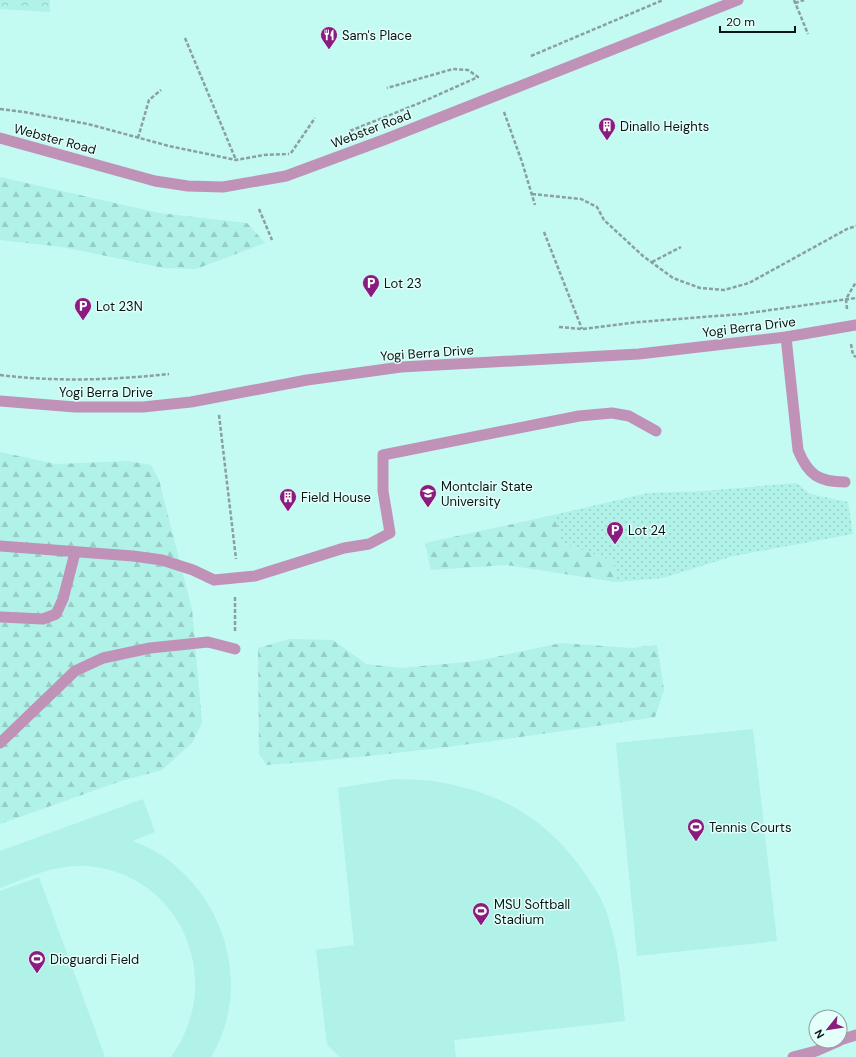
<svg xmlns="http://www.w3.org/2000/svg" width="856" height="1057" font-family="'DM Sans',sans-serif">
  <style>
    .built { fill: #c3faf2; fill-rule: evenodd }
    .grass { fill: url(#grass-dots) }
    .forest { fill: url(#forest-firs) }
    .park { fill: url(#park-crowns) }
    .pitch { fill: #b0f1e8 }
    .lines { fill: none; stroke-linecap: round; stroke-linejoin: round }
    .path { stroke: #8aa09d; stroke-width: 2.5; stroke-dasharray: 4 2; stroke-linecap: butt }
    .service { stroke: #c092b8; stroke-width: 11 }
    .minor { stroke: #c092b8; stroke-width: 11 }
    .labels { text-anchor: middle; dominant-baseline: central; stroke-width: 3; stroke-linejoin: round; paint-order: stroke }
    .poi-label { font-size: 13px; fill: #061614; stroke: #e4fefa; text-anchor: start }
    .street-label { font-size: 13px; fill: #061614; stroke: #e4fefa }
  </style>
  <defs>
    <pattern id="grass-dots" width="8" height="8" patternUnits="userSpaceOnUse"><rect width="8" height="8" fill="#b0f1e8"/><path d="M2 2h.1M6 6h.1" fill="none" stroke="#96cec6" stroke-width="1.8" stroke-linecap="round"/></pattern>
    <pattern id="forest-firs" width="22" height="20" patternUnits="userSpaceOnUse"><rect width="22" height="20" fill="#b0f1e8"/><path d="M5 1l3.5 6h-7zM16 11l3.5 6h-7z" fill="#96cec6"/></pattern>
    <pattern id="park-crowns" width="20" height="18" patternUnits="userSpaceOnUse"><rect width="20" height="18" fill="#b0f1e8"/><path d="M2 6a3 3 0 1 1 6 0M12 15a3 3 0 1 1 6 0" fill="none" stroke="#96cec6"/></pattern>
  </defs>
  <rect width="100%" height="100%" fill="#e4fefa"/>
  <path class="built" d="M 0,0 L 856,0 L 856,1057 L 0,1057 ZM 816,1017 L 840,1017 L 840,1041 L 816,1041 Z"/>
  <path class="grass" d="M 797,483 L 810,494 L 848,502 L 853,534 L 733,556 L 663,578 L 616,582 L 613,561 L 562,543 L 554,515 L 648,493 L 705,491 Z"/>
  <g class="forest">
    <path d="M 0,177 L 159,213 L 247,223 L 265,243 L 196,269 L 164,268 L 63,247 L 0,240 Z"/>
    <path d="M 0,452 L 56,464 L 128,461 L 151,465 L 159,480 L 192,609 L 202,722 L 192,743 L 162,770 L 121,781 L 0,824 Z"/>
    <path d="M 554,515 L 562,543 L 613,561 L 616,582 L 507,565 L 431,570 L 425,543 Z"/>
    <path d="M 290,639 L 333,640 L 366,664 L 401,668 L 477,661 L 561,643 L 632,648 L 657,645 L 664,690 L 655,717 C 526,737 396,756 266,765 L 259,753 L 258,648 Z"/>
  </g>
  <path class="park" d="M 0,0 L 50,0 L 50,12 L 0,9 Z"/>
  <g class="pitch">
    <path d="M 753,729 L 777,941 L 637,956 L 616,743 Z"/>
    <path d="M 395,779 C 409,780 424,779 438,782 C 497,792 542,816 578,864 C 588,878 600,894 606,911 C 619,946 621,984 625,1021 L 454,1040 L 456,1057 L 340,1057 L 327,1045 L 316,950 L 354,945 L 338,788 Z"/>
    <path d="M 143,799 L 155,832 L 134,840 L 134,842 C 153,848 169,859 183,873 C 232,920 247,997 211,1057 L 171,1057 C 226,982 183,874 87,866 C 56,864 29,877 0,888 L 0,851 Z"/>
    <path d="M 39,877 L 105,1057 L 0,1057 L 0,891 Z"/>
  </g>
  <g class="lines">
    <g class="path">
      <path d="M 794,0 L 808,34"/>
      <path d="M 795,3 L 804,0"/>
      <path d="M 185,38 L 236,160"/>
      <path d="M 531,56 L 663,0"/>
      <path d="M 0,109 L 24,112 L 88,124 L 169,146 L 236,160 L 264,155 L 289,154"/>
      <path d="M 504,112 L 522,162 L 535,205"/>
      <path d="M 350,131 L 422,102 L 478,77 L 468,70 L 453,69 L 387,88"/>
      <path d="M 138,138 L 149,100 L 161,90"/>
      <path d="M 291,153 L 315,118"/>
      <path d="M 532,194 L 581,199 L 597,207 L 604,220 L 643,256 L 673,278 L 700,288 L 724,290 L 749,283 L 847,229 L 856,226"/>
      <path d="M 259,209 L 272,240"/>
      <path d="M 544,232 L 582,329"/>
      <path d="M 652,262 L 681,247"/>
      <path d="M 847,309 L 846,299 L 856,282"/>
      <path d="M 559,327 L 582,329 L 639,322 L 742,314 L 856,298"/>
      <path d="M 851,344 L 853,355 L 856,357"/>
      <path d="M 0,375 C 56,382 113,380 169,374"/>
      <path d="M 219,415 L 236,559"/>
      <path d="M 235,631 L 235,596"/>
    </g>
    <g class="service">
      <path d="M 786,337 L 798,450 C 808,475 819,482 845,482"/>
      <path d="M 0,546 L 133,556 L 162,560 L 193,570 L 214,580 L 255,576 L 344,548 L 369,544 L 390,533 L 383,491 L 383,455 L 579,416 L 612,413 L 629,416 L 656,431"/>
      <path d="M 0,617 L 43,619 L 56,614 L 63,599 L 75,553"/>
      <path d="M 0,743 L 75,671 L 103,658 L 150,648 L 208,642 L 235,649"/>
      <path d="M 840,1040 L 856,1035"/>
      <path d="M 793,1057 L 816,1051 L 839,1041"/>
    </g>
    <g class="minor">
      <path d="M 0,138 L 155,181 L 188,186 L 223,187 L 286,176 L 386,139 L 738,0"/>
      <path d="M 0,401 L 75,407 L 143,407 L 191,402 L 307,380 L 401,367 L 639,354 L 786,337 L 856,325"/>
    </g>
  </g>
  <defs>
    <symbol id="restaurant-pin" viewBox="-11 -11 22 30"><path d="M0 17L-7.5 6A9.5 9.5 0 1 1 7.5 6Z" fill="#8b1c7f" stroke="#e4fefa"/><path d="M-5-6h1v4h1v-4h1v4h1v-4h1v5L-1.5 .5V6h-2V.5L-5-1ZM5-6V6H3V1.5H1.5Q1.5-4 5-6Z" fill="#fff"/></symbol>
    <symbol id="building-pin" viewBox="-11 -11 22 30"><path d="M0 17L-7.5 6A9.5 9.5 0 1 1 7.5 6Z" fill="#8b1c7f" stroke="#e4fefa"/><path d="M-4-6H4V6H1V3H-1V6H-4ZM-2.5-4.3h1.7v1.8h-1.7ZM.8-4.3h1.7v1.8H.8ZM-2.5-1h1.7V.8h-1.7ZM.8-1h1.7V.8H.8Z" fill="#fff"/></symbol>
    <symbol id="parking-pin" viewBox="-11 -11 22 30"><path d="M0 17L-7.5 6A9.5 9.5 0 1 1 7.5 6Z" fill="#8b1c7f" stroke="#e4fefa"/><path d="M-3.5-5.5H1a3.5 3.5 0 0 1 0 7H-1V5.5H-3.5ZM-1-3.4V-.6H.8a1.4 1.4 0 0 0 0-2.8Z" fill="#fff"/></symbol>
    <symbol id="university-pin" viewBox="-11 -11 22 30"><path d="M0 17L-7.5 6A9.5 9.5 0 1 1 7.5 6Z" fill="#8b1c7f" stroke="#e4fefa"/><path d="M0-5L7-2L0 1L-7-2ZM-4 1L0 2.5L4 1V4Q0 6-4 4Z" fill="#fff"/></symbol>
    <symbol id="stadium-pin" viewBox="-11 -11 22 30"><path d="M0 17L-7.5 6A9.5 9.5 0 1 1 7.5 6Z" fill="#8b1c7f" stroke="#e4fefa"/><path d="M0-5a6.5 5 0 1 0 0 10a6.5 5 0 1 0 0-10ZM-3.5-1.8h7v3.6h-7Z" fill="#fff"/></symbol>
  </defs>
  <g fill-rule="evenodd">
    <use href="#restaurant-pin" x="319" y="25" width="20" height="27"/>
    <use href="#building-pin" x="597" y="116" width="20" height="27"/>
    <use href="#parking-pin" x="361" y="273" width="20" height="27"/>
    <use href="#parking-pin" x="73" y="296" width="20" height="27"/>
    <use href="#university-pin" x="418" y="483" width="20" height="27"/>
    <use href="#building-pin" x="278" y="487" width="20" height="27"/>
    <use href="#parking-pin" x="605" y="520" width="20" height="27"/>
    <use href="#stadium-pin" x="686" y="817" width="20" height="27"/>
    <use href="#stadium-pin" x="471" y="901" width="20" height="27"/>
    <use href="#stadium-pin" x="27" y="949" width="20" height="27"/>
  </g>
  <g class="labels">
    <g class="poi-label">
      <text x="342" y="35">Sam's Place</text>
      <text x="620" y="126">Dinallo Heights</text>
      <text x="384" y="283">Lot 23</text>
      <text x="96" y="306">Lot 23N</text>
      <text x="441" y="486">Montclair State<tspan x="441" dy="15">University</tspan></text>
      <text x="301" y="497">Field House</text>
      <text x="628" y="530">Lot 24</text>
      <text x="709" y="827">Tennis Courts</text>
      <text x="494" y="904">MSU Softball<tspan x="494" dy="15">Stadium</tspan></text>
      <text x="50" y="959">Dioguardi Field</text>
    </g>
    <g class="street-label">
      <text transform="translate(371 129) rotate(-21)">Webster Road</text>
      <text transform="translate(55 139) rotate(15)">Webster Road</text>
      <text transform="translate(749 327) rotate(-7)">Yogi Berra Drive</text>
      <text transform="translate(427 353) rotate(-4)">Yogi Berra Drive</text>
      <text x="106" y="392">Yogi Berra Drive</text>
    </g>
  </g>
  <g transform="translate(828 1029) rotate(240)"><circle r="19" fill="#e4fefa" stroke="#8ba19e"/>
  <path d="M0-3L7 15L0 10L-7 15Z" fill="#8b1c7f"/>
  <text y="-6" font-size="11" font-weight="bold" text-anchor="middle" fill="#061614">N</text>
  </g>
  <path d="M720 26v6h75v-6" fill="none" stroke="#061614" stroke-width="2"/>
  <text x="726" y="26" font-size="12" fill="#061614" stroke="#e4fefa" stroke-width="3" paint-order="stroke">20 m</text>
</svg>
